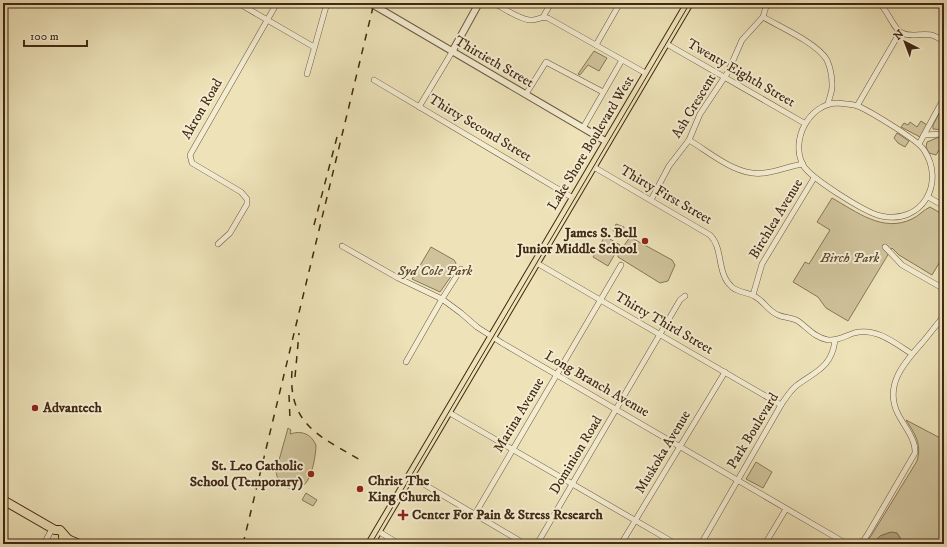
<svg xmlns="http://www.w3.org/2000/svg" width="947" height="547" font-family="'IM FELL DW Pica',serif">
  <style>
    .green { fill: #d0c39c; stroke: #887658 }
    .water { fill: #b3a380; stroke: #857254 }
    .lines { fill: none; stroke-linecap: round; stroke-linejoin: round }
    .minor-casing { stroke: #6c573c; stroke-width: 6 }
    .tertiary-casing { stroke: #6c573c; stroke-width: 8 }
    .primary-casing { stroke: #412913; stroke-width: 10 }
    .minor { stroke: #f3ecd1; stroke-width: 5 }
    .tertiary { stroke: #f3ecd1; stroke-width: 6 }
    .primary { stroke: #ede2b8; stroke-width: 8 }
    .tram { stroke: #412913; stroke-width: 1 }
    .rail { stroke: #412913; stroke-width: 1.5; stroke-dasharray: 7 7; stroke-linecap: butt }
    .poi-dot { fill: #8f2418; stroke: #f3ecd1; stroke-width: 1.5 }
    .labels { text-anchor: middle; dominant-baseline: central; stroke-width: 4; stroke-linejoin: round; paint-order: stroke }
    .street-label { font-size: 14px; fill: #412913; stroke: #f3ecd1 }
    .poi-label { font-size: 14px; font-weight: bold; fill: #412913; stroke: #f3ecd1; text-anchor: start }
    .park-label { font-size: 14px; font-style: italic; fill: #5e482e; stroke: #f3ecd1 }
  </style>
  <rect width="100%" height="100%" fill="#ede2b8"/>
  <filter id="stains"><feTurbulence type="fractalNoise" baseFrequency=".005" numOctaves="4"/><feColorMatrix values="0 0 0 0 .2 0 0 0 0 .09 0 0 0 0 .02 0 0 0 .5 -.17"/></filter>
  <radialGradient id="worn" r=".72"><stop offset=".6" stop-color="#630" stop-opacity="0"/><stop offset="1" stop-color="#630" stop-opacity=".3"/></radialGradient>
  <g class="green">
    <path d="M 594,51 L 607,58 L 599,71 L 588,65 L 580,75 L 578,74 Z"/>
    <path d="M 944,104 L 944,111 L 939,119 L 944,122 L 944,130 L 933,129 L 933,125 Z"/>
    <path d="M 921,121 L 927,125 L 920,137 L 901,127 L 904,123 L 908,125 L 910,122 L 917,127 Z"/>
    <path d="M 897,133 L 909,141 L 905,147 L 898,143 L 894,138 Z"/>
    <path d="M 939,137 L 941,141 L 939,146 L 942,148 L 942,152 L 939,150 L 936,155 L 929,153 L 926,147 L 927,142 Z"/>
    <path d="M 832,198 C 857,212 883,233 912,219 C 919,216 923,210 930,207 L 944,215 L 944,255 L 932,275 L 899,255 L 892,248 L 848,321 L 826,308 L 818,297 L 793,282 L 805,262 L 809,264 L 830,230 L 817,222 Z"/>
    <path d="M 616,224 L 624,227 L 623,232 L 613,231 Z"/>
    <path d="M 605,236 L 620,245 L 608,266 L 593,257 Z"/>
    <path d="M 630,237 L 672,260 L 675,265 L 668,281 L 660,283 L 618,257 L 618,254 Z"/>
    <path d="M 431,247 L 454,260 L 456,263 L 451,273 L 452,275 L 440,292 L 412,279 Z"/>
    <path d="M 906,420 L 944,440 L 944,542 L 942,544 L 904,544 L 897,533 C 888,531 878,536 872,544 L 864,544 L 871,536 L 917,461 C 922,444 915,434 906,420 Z"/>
    <path d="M 288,428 L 291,430 L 290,434 C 302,430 311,434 316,445 C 316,455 312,477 305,484 C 293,496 277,485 276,471 Z"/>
    <path d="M 756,462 L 772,472 L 763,488 L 746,479 Z"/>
    <path d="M 306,493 L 317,500 L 313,506 L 302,500 Z"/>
  </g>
  <path class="water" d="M 891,532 L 897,533 L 904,544 L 872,544 L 880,536 Z"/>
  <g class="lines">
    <defs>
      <g id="minor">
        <path d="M 238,3 L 314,47"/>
        <path d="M 494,3 C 505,9 517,18 529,20 C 536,21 541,16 548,18 L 647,74"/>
        <path d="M 879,3 C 888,10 893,29 902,33 C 916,40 926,27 944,42"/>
        <path d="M 543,17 L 551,3"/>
        <path d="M 763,17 C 780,27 817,43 827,60 C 830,67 832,76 832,84 C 833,92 829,97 828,104"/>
        <path d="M 665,43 L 804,123"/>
        <path d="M 596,45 L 620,3"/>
        <path d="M 307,74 L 327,3"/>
        <path d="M 374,80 L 573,198"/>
        <path d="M 526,94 L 546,62 L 603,92"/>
        <path d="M 837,103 C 844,104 852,104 858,106 C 871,112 918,140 924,150 C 946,183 922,225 881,216 C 866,213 810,178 803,165 C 790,140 809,104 837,103 Z"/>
        <path d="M 857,106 L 900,32"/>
        <path d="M 419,107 L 452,52"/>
        <path d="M 583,128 L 622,60"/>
        <path d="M 924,135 L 944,134"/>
        <path d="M 689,140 C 711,153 737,177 764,173 C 776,172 789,166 803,164"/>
        <path d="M 919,144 L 944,98"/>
        <path d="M 592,166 L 710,235 C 724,249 716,273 732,287 C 739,293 747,292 754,296 C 763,300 768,311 778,315 C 784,318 792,317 798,321 C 809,329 814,337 828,340 C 838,341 845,336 854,333 C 876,327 895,343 912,354"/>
        <path d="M 928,197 L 944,206"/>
        <path d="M 651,200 L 669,166 L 689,140 L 700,114 L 728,72 L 742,40 L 763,17 L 767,3"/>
        <path d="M 218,244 L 230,233 L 247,204 L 247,199 L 241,192 L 192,163 L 190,155 L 277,3"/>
        <path d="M 342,246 L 398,278 L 442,299 L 461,313 L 477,327 L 502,343 L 847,544"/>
        <path d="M 885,247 L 902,265 L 944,289"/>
        <path d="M 535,262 L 781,405"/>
        <path d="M 753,295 L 762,264 L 814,178"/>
        <path d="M 406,362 L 442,299 L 461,269"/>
        <path d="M 448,412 L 676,544"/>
        <path d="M 410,476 L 525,544"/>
        <path d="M 475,514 L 621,265"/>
        <path d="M 378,531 L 399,544"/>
        <path d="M 44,544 L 52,529"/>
        <path d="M 537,544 L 680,300 L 685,296"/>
        <path d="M 621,544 L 725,372"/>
        <path d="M 701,544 L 781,405 C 785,399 790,391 796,386 C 814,372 832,368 835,340"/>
        <path d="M 765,544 L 786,509"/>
        <path d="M 857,544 L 864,540 L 869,532 L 915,453 C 916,439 904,426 898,414 C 884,386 903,364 921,344 C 929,335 936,325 944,316"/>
      </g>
      <g id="tertiary">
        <path d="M 370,3 L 607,142"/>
        <path d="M 452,52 L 479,3"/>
      </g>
      <g id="primary">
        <path d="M 3,500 L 55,530 L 60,530 L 67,538"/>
        <path d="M 63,537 L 79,544"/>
        <path d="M 370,544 L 689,3"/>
      </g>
    </defs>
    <use href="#minor" class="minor-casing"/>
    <use href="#tertiary" class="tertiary-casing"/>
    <use href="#primary" class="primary-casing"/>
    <use href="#minor" class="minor"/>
    <use href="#tertiary" class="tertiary"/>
    <use href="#primary" class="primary"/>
    <path class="tram" d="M 371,544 L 690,3"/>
    <g class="rail">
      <path d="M 314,225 L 337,137"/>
      <path d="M 292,371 C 288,425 321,437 362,461"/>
      <path d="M 295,377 L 299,333"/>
      <path d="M 289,395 L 290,420"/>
      <path d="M 243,544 L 374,3"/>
    </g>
  </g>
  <g class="poi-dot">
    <circle cx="645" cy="241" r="4"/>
    <circle cx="35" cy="408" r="4"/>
    <circle cx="311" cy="474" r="4"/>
    <circle cx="360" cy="489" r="4"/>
    <path d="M401 509h4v4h4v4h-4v4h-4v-4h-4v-4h4z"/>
  </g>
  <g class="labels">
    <g class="street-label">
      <text transform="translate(494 62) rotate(30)">Thirtieth Street</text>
      <text transform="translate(741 73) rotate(30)">Twenty Eighth Street</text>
      <text transform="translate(694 106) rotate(-59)">Ash Crescent</text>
      <text transform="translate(202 109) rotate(-60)">Akron Road</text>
      <text transform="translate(480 128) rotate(31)">Thirty Second Street</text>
      <text transform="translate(591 143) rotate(-59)">Lake Shore Boulevard West</text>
      <text transform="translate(666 195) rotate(30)">Thirty First Street</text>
      <text transform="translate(776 219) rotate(-59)">Birchlea Avenue</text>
      <text transform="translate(664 323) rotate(30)">Thirty Third Street</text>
      <text transform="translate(597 384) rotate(30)">Long Branch Avenue</text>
      <text transform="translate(519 415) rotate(-59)">Marina Avenue</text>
      <text transform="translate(753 431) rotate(-59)">Park Boulevard</text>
      <text transform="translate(663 452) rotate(-59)">Muskoka Avenue</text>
      <text transform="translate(576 455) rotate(-59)">Dominion Road</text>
    </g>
    <g class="poi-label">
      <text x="637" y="233" text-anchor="end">James S. Bell<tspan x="637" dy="16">Junior Middle School</tspan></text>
      <text x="43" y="408">Advantech</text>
      <text x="303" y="466" text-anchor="end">St. Leo Catholic<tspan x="303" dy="16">School (Temporary)</tspan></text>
      <text x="368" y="481">Christ The<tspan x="368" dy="16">King Church</tspan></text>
      <text x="412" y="515">Center For Pain &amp; Stress Research</text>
    </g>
    <g class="park-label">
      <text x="850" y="258">Birch Park</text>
      <text x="435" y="271">Syd Cole Park</text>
    </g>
  </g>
  <rect width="947" height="547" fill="none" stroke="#ede2b8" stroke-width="16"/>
  <rect x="4" y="4" width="939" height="539" fill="none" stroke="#412913" stroke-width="2"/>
  <rect x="8" y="8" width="931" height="531" fill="none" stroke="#412913"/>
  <g transform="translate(905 42) rotate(318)" stroke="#f3ecd1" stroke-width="3" paint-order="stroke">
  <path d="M0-3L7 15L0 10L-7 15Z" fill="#412913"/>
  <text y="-6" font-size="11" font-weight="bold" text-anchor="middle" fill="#412913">N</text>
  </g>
  <path d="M24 40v6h63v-6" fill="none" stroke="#412913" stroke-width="2"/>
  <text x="30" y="40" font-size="12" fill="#412913" stroke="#f3ecd1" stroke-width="3" paint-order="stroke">100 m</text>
  <rect width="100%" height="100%" filter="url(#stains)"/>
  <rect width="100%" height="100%" fill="url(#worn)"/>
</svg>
